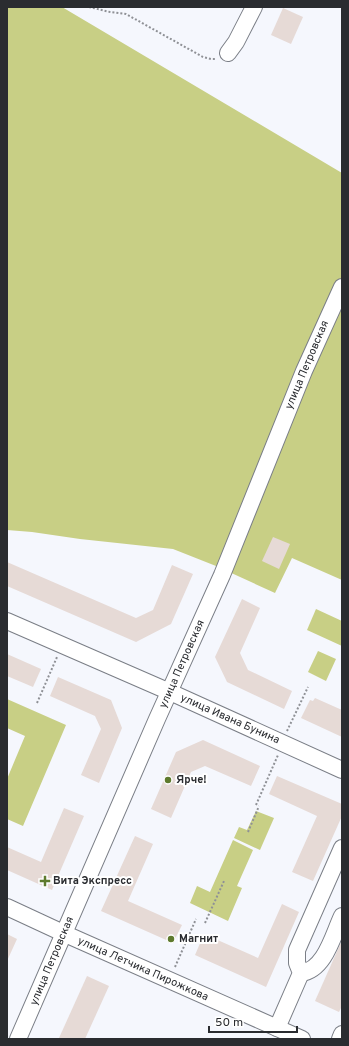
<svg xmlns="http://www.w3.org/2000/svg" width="349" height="1046" font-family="Overpass,sans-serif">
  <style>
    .green { fill: #c8cf85 }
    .building { fill: #e6dad6 }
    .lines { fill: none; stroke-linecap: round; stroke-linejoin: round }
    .minor-casing { stroke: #7a7e86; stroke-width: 18 }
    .path { stroke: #8f9196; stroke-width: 2; stroke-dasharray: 2 2; stroke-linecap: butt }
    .minor { stroke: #fff; stroke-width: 16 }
    .poi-dot { fill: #5e7a2d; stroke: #fff; stroke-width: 1.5 }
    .labels { text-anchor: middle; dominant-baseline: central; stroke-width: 4; stroke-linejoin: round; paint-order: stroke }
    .street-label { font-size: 11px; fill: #2a2c30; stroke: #fff }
    .poi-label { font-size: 11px; font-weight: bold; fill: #2a2c30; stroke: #fff; text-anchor: start }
  </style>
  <rect width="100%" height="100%" fill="#f5f7fd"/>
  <g class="green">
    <path d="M 7,7 L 62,7 L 342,173 L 342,580 L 292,558 L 275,593 L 216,566 L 173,549 L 80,539 L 32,532 L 7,530 Z"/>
    <path d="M 316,609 L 342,621 L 342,646 L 307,630 Z"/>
    <path d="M 318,651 L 336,659 L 326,681 L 308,672 Z"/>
    <path d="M 7,699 L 66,725 L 23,826 L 7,819 L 7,779 L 25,736 L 7,728 Z"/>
    <path d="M 256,811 L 274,818 L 260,850 L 234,838 L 239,827 L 247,830 Z"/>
    <path d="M 233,840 L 253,850 L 237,886 L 242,888 L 228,921 L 190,903 L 197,886 L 210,892 Z"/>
  </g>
  <g class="building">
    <path d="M 283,8 L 303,17 L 291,44 L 271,35 Z"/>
    <path d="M 273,537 L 290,544 L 279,569 L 262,561 Z"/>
    <path d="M 7,562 L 136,618 L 153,610 L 172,565 L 193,574 L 171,624 L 136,642 L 7,586 Z"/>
    <path d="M 242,599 L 260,608 L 240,653 L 248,670 L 292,691 L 284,709 L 227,682 L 215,657 Z"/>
    <path d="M 7,654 L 41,669 L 33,687 L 7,676 Z"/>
    <path d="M 58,677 L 111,700 L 122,728 L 99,783 L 81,775 L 101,729 L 95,716 L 50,696 Z"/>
    <path d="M 315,698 L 342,710 L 342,737 L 301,718 L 310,700 L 313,701 Z"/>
    <path d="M 203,740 L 260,766 L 251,786 L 205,766 L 191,772 L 171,818 L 151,809 L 176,752 Z"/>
    <path d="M 277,776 L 342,804 L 342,816 L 313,881 L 292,872 L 317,816 L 269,794 Z"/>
    <path d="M 64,808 L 84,816 L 52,890 L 7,870 L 7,847 L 41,862 Z"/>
    <path d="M 135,836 L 153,844 L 128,901 L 182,925 L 173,943 L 101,911 Z"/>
    <path d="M 282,904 L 299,912 L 266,987 L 195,955 L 204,934 L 258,958 Z"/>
    <path d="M 7,934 L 17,939 L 7,961 Z"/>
    <path d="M 342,940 L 342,1006 L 339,1012 L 315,1001 Z"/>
    <path d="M 87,976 L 109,986 L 85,1039 L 62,1039 L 59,1038 Z"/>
  </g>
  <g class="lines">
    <defs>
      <g id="minor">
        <path d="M 228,53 L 236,42 L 254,7"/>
        <path d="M 7,621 L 170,692 L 342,770"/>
        <path d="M 7,907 L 63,933 L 302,1039"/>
        <path d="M 301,973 C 325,970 333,935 342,916"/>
        <path d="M 277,1028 L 301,973 L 297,963 L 297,950 L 342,848"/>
        <path d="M 18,1039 L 157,719 L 222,575 L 304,371 L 342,287"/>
        <path d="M 340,1039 L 342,1034"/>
      </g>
    </defs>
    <use href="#minor" class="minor-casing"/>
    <g class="path">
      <path d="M 89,7 L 110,12 L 126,14 L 203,57 L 211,59 L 216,59"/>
      <path d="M 37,703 L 57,657"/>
      <path d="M 287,731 L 308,687"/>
      <path d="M 256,805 L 278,755"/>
      <path d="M 248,832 L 259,806"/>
      <path d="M 205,923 L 224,881"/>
      <path d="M 175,967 L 196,919"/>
    </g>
    <use href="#minor" class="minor"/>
  </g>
  <g class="poi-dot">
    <circle cx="168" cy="780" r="4"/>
    <path d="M43 875h4v4h4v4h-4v4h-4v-4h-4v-4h4z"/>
    <circle cx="171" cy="939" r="4"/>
  </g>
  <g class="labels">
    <g class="street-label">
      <text transform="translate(307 365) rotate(-67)">улица Петровская</text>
      <text transform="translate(182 664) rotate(-66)">улица Петровская</text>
      <text transform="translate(230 719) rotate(24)">улица Ивана Бунина</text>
      <text transform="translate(52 961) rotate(-67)">улица Петровская</text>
      <text transform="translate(143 969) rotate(24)">улица Летчика Пирожкова</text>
    </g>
    <g class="poi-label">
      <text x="176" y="780">Ярче!</text>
      <text x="53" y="881">Вита Экспресс</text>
      <text x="179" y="939">Магнит</text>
    </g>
  </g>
  <rect width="349" height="1046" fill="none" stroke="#2a2c30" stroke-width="16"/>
  <path d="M209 1026v6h88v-6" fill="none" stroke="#2a2c30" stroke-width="2"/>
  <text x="215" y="1026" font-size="12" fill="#2a2c30" stroke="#ffffff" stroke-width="3" paint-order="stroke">50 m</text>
</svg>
